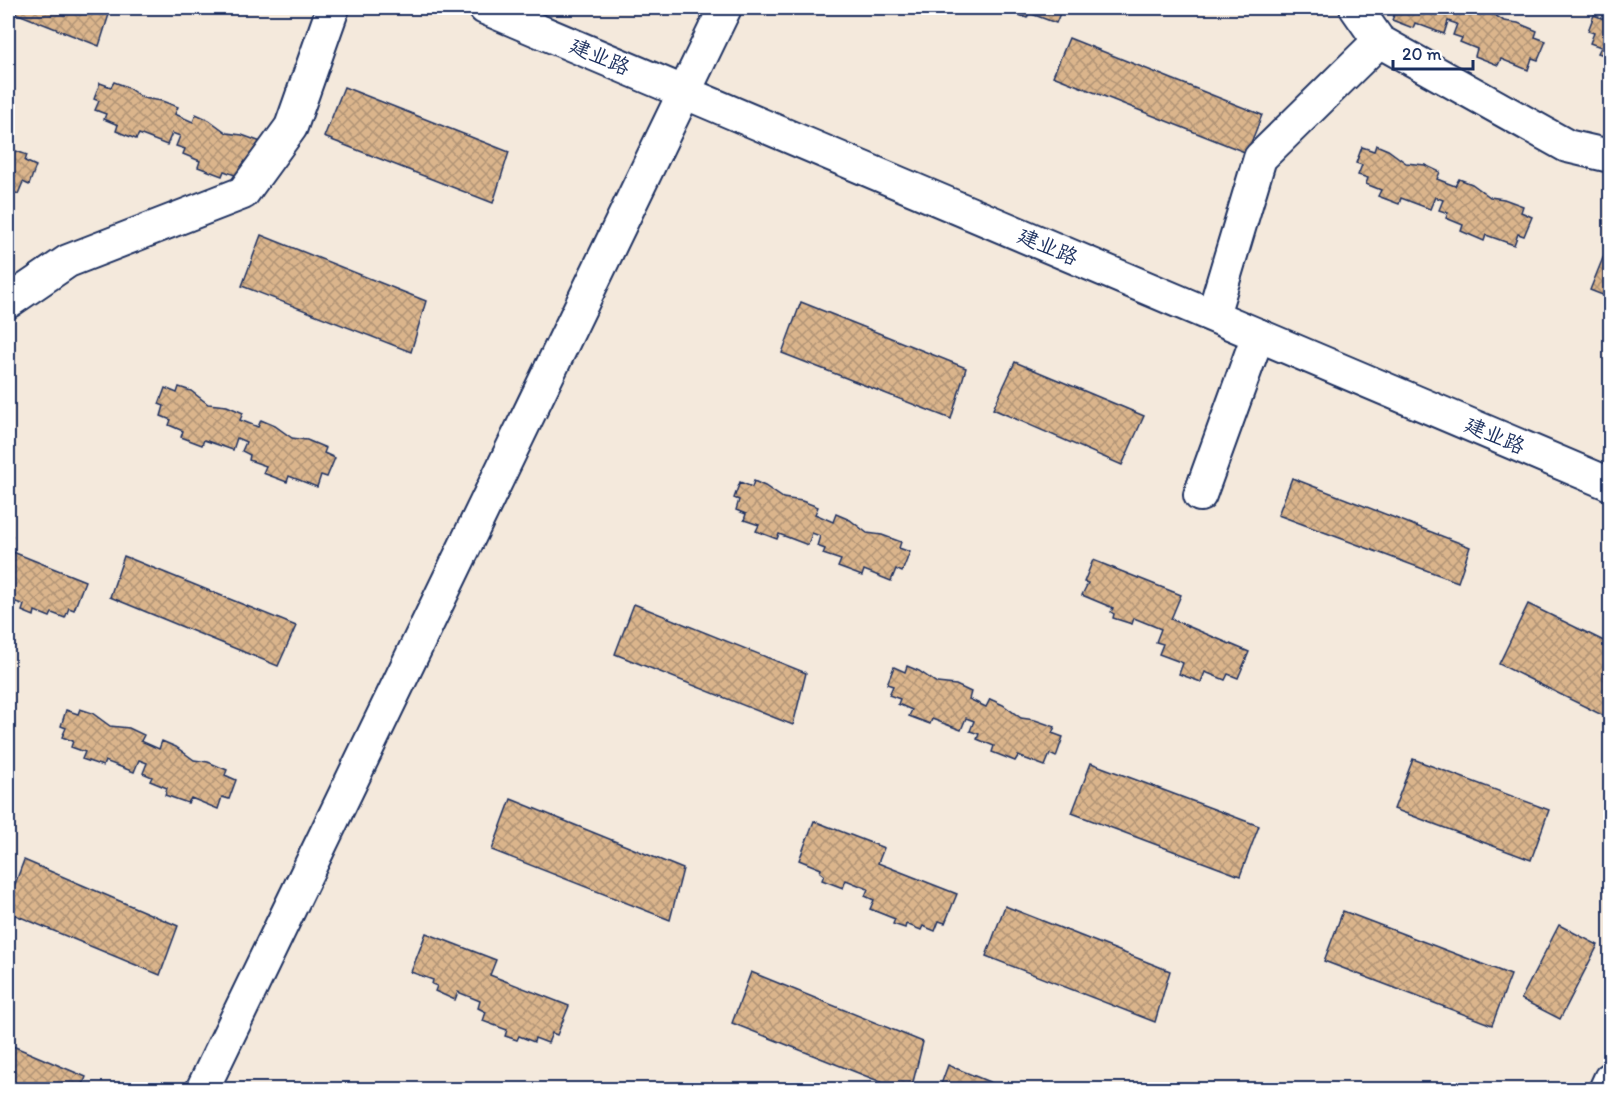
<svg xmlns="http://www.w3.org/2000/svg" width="1618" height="1097" font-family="Itim,'LXGW WenKai TC',sans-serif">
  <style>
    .building { fill: url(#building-cross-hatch); stroke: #1b2f5e; stroke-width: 1.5 }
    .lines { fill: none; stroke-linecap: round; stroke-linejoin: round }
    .minor-casing { stroke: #1b2f5e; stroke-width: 36 }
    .minor { stroke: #fff; stroke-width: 32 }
    .labels { text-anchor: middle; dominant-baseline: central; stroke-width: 4.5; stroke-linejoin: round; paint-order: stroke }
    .street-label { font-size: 21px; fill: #1b2f5e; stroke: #fff }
  </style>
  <defs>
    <pattern id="building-cross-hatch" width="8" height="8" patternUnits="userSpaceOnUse" patternTransform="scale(1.5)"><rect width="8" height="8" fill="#dbb58c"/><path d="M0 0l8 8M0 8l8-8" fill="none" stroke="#b19476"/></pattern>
  </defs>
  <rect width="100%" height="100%" fill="#f4e9dc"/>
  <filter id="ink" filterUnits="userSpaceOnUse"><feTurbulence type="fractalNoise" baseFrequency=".0167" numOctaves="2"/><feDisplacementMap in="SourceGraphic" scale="12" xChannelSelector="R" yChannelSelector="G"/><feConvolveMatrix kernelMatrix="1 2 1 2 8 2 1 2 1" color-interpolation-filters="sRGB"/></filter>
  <g filter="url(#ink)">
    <g class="building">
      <path d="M 8,8 L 111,8 L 99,46 L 8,10 Z"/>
      <path d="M 1004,8 L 1070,8 L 1067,14 L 1061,11 L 1056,23 L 1029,13 L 1027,18 L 1003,9 Z"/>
      <path d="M 1380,8 L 1463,8 L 1469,10 L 1470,8 L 1484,8 L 1504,21 L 1518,23 L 1537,31 L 1535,37 L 1546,41 L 1538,60 L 1532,58 L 1528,70 L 1501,59 L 1498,65 L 1475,56 L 1477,49 L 1460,42 L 1462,38 L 1453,35 L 1457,24 L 1448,21 L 1444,34 L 1415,23 L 1413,28 L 1392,20 L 1395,13 Z"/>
      <path d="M 1608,14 L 1610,15 L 1610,57 L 1598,53 L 1601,47 L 1590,43 L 1594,33 L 1588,31 L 1594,15 L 1606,20 Z"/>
      <path d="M 1069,38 L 1262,115 L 1247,153 L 1053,76 Z"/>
      <path d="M 114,82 L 125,86 L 143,98 L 162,101 L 178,107 L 175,114 L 193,122 L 196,114 L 209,120 L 227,133 L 242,135 L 261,142 L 251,181 L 224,171 L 222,176 L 198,167 L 200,161 L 183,154 L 185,149 L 176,146 L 180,136 L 172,133 L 167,145 L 139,134 L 136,139 L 116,131 L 118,125 L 104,119 L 106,114 L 95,110 L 99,101 L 94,99 L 100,83 L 111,87 Z"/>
      <path d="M 344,87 L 509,152 L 493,203 L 324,137 Z"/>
      <path d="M 1376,145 L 1388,150 L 1406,163 L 1425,165 L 1440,172 L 1437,179 L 1455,186 L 1459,179 L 1472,184 L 1490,197 L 1504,199 L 1523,206 L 1521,212 L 1532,217 L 1524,236 L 1518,234 L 1514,245 L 1486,235 L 1484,241 L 1461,231 L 1463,225 L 1446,218 L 1448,213 L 1439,210 L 1443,200 L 1435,197 L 1430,209 L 1401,198 L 1399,204 L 1378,196 L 1381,190 L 1366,184 L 1368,178 L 1358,175 L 1362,165 L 1356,163 L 1362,147 L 1374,151 Z"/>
      <path d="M 8,148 L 27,155 L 25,161 L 36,166 L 29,185 L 23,182 L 18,194 L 8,190 Z"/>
      <path d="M 261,235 L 426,301 L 411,352 L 242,286 Z"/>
      <path d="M 1605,253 L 1610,255 L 1610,298 L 1590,290 Z"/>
      <path d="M 801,302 L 966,368 L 951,419 L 782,353 Z"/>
      <path d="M 1015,362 L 1144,416 L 1122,465 L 993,409 Z"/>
      <path d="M 179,387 L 191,391 L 208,404 L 227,406 L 243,413 L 240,420 L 258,427 L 261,420 L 275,426 L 292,438 L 307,440 L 326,448 L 324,453 L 335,458 L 327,477 L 321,475 L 317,487 L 289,476 L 287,482 L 263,473 L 266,466 L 249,460 L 250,455 L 242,451 L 246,442 L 237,438 L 233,450 L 204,440 L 202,445 L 181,437 L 183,431 L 169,425 L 171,420 L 161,416 L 164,406 L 159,404 L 165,388 L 177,393 Z"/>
      <path d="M 1292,478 L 1470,547 L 1458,582 L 1278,515 Z"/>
      <path d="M 754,481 L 765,486 L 783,498 L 802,501 L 818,507 L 815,514 L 833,522 L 836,514 L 850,520 L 867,533 L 882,535 L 901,542 L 899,548 L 910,552 L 902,572 L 896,569 L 891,581 L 864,570 L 862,576 L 838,567 L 841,560 L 823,554 L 825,549 L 817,546 L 820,536 L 812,533 L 808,545 L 779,534 L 777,539 L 756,531 L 759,525 L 744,520 L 746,514 L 736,510 L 739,500 L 734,498 L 740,482 L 752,487 Z"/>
      <path d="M 8,534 L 12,536 L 8,548 Z"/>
      <path d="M 8,550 L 85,581 L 74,610 L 69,608 L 65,618 L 52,613 L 50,617 L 35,611 L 34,616 L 22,611 L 24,605 L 8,599 Z"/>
      <path d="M 124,556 L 296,626 L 278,666 L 110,597 Z"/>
      <path d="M 1093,560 L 1181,595 L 1171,619 L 1249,652 L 1238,678 L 1228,674 L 1225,680 L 1205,672 L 1201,682 L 1179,674 L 1183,663 L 1159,654 L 1163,644 L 1156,642 L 1161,629 L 1134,618 L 1132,624 L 1113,618 L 1114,614 L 1111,612 L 1113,608 L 1082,595 L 1088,583 L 1084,582 Z"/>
      <path d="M 634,604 L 806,673 L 793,725 L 615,654 Z"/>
      <path d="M 1528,604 L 1610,644 L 1610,719 L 1499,664 Z"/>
      <path d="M 907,666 L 919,671 L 937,683 L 956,685 L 971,692 L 969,699 L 986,707 L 990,699 L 1003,705 L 1021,718 L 1035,720 L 1055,727 L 1052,733 L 1063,737 L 1056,757 L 1050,754 L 1045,766 L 1018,756 L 1015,761 L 992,752 L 994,746 L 977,739 L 979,734 L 970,731 L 974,721 L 966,718 L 961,730 L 932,719 L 930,724 L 909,716 L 912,710 L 898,704 L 900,699 L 889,695 L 893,686 L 887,684 L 894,667 L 905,672 Z"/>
      <path d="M 80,709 L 92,713 L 110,726 L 129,728 L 144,735 L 141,741 L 159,749 L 162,741 L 176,747 L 194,760 L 208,762 L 227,770 L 225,775 L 236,780 L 229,799 L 222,797 L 218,809 L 191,798 L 188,803 L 165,795 L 167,788 L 150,781 L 152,777 L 143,773 L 147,763 L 139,760 L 134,772 L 105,761 L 103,766 L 82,759 L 85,752 L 71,747 L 73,741 L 62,737 L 66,728 L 61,726 L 66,710 L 78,714 Z"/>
      <path d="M 1610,748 L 1610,773 L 1605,771 Z"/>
      <path d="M 1413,759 L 1549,810 L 1531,860 L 1394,809 Z"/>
      <path d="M 1091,763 L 1259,826 L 1240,876 L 1072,813 Z"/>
      <path d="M 511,799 L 683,869 L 670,920 L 492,850 Z"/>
      <path d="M 814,821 L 884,848 L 878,863 L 957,894 L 945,923 L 939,921 L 935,931 L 923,926 L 921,930 L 906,924 L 905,928 L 893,924 L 895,919 L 870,909 L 874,900 L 865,896 L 868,889 L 846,880 L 843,888 L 822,880 L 824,875 L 820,872 L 821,869 L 799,860 Z"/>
      <path d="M 24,860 L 178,926 L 160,975 L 8,912 L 8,903 Z"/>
      <path d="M 1005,906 L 1170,971 L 1155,1022 L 986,956 Z"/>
      <path d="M 1343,911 L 1511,975 L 1492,1025 L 1324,961 Z"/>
      <path d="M 1559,925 L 1598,945 L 1560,1019 L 1521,999 Z"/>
      <path d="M 426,933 L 496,960 L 490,975 L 569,1006 L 557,1035 L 552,1033 L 548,1043 L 535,1038 L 534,1042 L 519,1036 L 517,1040 L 505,1036 L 507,1030 L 483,1021 L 486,1012 L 478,1008 L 480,1001 L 458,992 L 455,1000 L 435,991 L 437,986 L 432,984 L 433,980 L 411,972 Z"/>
      <path d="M 751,972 L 923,1042 L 911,1090 L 901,1090 L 732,1023 Z"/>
      <path d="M 8,1044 L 86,1077 L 81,1090 L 8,1090 Z"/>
      <path d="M 948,1065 L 1009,1090 L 939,1090 Z"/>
    </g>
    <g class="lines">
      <defs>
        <g id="minor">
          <path d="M 485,8 L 1610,484"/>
          <path d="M 1356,8 L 1379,41 L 1567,146 L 1610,156"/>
          <path d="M 8,302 L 68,261 L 243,193 L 291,127 L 333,8"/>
          <path d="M 1213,315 L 1260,158 L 1379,41"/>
          <path d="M 1200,495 L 1258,335"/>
          <path d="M 202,1090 L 725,8"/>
          <path d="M 1605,1090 L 1610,1079"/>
        </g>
      </defs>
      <use href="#minor" class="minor-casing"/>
      <use href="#minor" class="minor"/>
    </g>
  </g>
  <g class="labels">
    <g class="street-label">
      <text transform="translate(600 56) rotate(23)">建业路</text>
      <text transform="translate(1048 246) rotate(23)">建业路</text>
      <text transform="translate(1495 435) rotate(23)">建业路</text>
    </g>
  </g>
  <rect width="1618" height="1097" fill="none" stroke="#fff" stroke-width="30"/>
  <rect x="15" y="15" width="1588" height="1067" fill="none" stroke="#1b2f5e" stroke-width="2" filter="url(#ink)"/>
  <path d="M1393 60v9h80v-9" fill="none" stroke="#1b2f5e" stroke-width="3"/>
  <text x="1402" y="60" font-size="18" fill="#1b2f5e" stroke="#ffffff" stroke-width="4.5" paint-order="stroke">20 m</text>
</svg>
